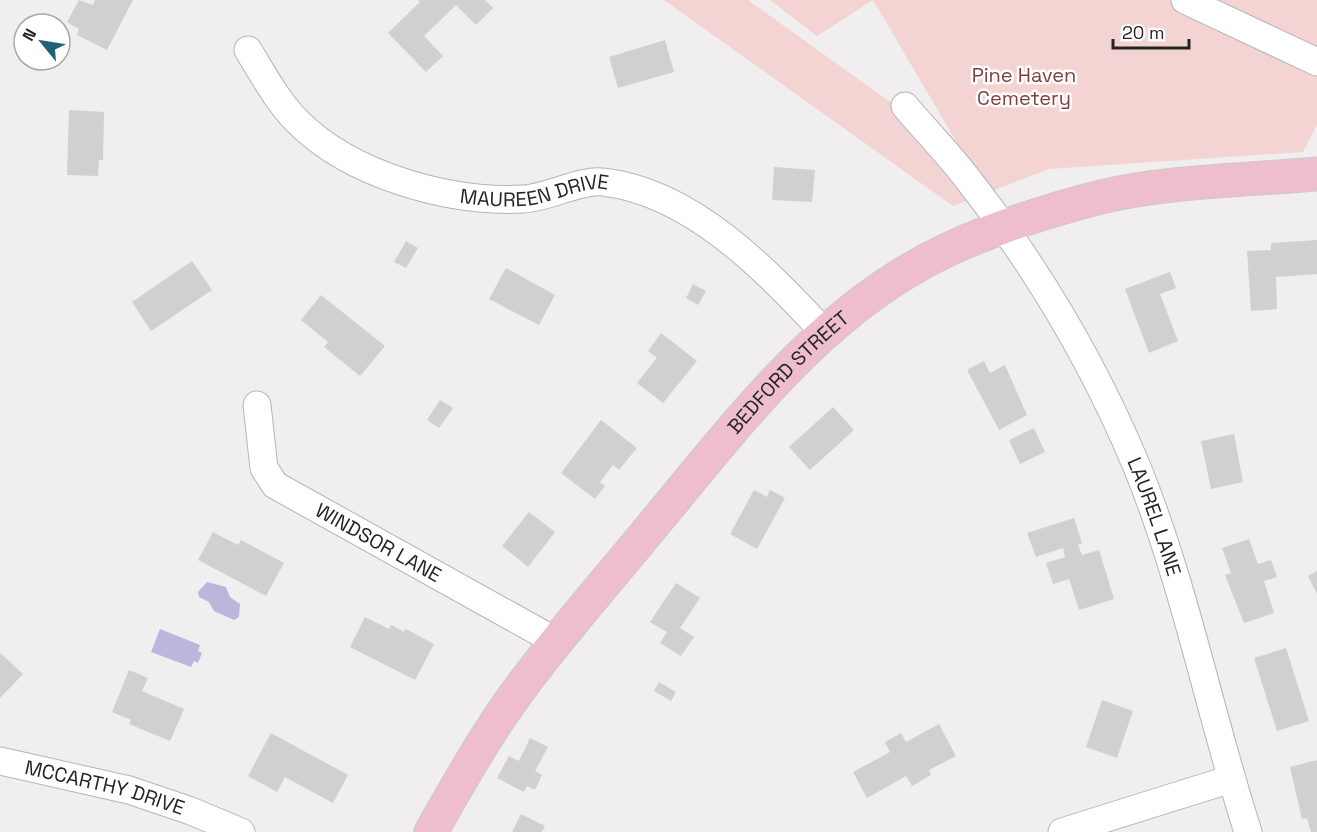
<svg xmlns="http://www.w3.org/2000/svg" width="1317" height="832" viewBox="0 0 1317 832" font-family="'Space Grotesk',sans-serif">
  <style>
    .green { fill: #f3d4d2 }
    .water { fill: #bcb6dd }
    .building { fill: #d1cfd2 }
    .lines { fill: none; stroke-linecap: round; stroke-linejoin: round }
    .minor-casing { stroke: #b7b3b6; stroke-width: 29 }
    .major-casing { stroke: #cbcacb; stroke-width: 35 }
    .minor { stroke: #fff; stroke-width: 27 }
    .major { stroke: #eebecd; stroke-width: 33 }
    .labels { text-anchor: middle; stroke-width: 5; stroke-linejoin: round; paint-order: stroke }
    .park-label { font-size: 20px; fill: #7e4140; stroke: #fff }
    .street-label { font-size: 20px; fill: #252425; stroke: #fff }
  </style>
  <rect width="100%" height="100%" fill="#f1eef0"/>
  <g class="green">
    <path d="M 664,0 L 748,0 L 964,155 L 873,0 L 1317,0 L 1317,125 L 1303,152 L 1049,169 L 953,206 Z"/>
    <path d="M 770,0 L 873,0 L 817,36 Z"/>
  </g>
  <g class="water">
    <path d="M 207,582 L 226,587 L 230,597 L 240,604 L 239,617 L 234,620 L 214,611 L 209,602 L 199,597 L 198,592 Z"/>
    <path d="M 160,629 L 200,645 L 198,651 L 202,653 L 198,663 L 194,661 L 191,667 L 151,652 Z"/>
  </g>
  <g class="building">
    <path d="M 79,0 L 93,5 L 95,0 L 133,0 L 107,50 L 77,35 L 79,29 L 67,22 Z"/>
    <path d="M 418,0 L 485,0 L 493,8 L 476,25 L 456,5 L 424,36 L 443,56 L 426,72 L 388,33 L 420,2 Z"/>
    <path d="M 665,40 L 674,72 L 618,88 L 609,57 Z"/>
    <path d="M 69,110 L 104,112 L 103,160 L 99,160 L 98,176 L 67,175 Z"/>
    <path d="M 774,167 L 815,170 L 812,202 L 772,200 Z"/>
    <path d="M 1317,240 L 1317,274 L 1276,277 L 1277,309 L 1251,311 L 1247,251 L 1271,250 L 1271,243 Z"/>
    <path d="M 406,241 L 418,248 L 406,268 L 394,262 Z"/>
    <path d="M 192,261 L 212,290 L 151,331 L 132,302 Z"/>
    <path d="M 506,268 L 555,295 L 539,325 L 489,299 Z"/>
    <path d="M 1170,272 L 1176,288 L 1160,294 L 1178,341 L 1149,353 L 1125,289 Z"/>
    <path d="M 693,284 L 706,291 L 698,305 L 686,298 Z"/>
    <path d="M 321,295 L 385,346 L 360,376 L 324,347 L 328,342 L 301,320 Z"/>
    <path d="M 661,333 L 697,361 L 663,403 L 637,383 L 657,358 L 648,351 Z"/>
    <path d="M 984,361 L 990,373 L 1005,365 L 1027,415 L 999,430 L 967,370 Z"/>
    <path d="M 440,400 L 453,408 L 439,428 L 427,420 Z"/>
    <path d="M 833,407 L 854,430 L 810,470 L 789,447 Z"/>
    <path d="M 601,420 L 637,448 L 619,470 L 613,465 L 600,482 L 605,486 L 595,499 L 561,473 Z"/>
    <path d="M 1034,428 L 1045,452 L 1020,464 L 1009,440 Z"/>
    <path d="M 1234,434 L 1243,482 L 1211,489 L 1201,441 Z"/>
    <path d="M 754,490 L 767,497 L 770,490 L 785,498 L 757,549 L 730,534 Z"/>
    <path d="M 529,512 L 555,532 L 528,567 L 502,546 Z"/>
    <path d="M 1074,518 L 1082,543 L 1078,545 L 1082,555 L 1099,550 L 1114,599 L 1079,610 L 1069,579 L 1053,584 L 1046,563 L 1065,557 L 1063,548 L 1036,557 L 1027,533 Z"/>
    <path d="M 213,532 L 238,545 L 241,540 L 284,563 L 266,596 L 198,560 Z"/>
    <path d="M 1249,539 L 1258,564 L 1271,560 L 1277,577 L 1264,581 L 1274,613 L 1244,623 L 1225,575 L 1231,573 L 1222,548 Z"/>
    <path d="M 1317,571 L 1317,594 L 1308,576 Z"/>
    <path d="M 676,583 L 700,598 L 680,628 L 694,637 L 681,656 L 660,643 L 667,632 L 650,622 Z"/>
    <path d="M 365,617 L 389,629 L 391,625 L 404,632 L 406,629 L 434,644 L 415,680 L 350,647 Z"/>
    <path d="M 1286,648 L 1309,721 L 1277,731 L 1254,658 Z"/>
    <path d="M 0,653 L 23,674 L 0,698 Z"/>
    <path d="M 129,670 L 148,678 L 142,691 L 184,709 L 170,741 L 129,724 L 131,720 L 112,712 Z"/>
    <path d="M 659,682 L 676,692 L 671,701 L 654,691 Z"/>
    <path d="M 1102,700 L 1133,711 L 1117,758 L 1086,747 Z"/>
    <path d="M 939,724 L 956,756 L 929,770 L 931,775 L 912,786 L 906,776 L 867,798 L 853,772 L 890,752 L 885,742 L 901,733 L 906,742 Z"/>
    <path d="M 271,733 L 348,775 L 333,803 L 285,777 L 277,792 L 248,776 Z"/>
    <path d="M 530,738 L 548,747 L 535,771 L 542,775 L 535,790 L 527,786 L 524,792 L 497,778 L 509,756 L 519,761 Z"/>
    <path d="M 1317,760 L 1317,832 L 1311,832 L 1307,818 L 1302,819 L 1290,767 Z"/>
    <path d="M 521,814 L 545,826 L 542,832 L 512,832 Z"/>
  </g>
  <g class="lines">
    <defs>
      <g id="minor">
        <path d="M 1185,0 L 1317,62"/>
        <path id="s1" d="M 248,50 C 263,74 277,101 297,121 C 350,175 449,203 523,199 C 547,198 582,179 603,182 C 692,192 766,270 824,332"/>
        <path id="s2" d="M 905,106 C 926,131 950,155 970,182 C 1037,268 1095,366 1137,467 C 1185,585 1209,711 1248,832"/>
        <path id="s3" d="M 257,405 L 264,468 L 275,485 L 557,642"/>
        <path id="s4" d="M 0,761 L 129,790 L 191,811 L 241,832"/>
        <path d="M 1062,832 L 1231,779"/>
      </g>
      <g id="major">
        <path id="s5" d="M 431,832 C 458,784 491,726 524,683 C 566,627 613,574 658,519 C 742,418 824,308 947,250 C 995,228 1049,210 1101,197 C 1168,181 1248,180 1317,174"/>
      </g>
    </defs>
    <use href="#minor" class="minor-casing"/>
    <use href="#major" class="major-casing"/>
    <use href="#minor" class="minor"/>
    <use href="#major" class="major"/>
  </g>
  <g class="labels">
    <g class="park-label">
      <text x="1024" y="82">Pine Haven<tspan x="1024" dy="23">Cemetery</tspan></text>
    </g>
    <g class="street-label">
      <text dy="7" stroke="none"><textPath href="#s1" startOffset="344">MAUREEN DRIVE</textPath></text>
      <text dy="7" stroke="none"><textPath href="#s5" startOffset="584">BEDFORD STREET</textPath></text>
      <text dy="7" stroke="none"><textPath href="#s2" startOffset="484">LAUREL LANE</textPath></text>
      <text dy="7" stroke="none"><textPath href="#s3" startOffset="202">WINDSOR LANE</textPath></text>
      <text dy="7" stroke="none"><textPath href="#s4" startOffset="108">MCCARTHY DRIVE</textPath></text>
    </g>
  </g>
  <g transform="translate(42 42) rotate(300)"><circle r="28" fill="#ffffff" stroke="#a8a7a8" stroke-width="1.5"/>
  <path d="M0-4.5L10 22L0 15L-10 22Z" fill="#216076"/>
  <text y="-9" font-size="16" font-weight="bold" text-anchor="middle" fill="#252425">N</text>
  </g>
  <path d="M1113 39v9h76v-9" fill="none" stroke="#252425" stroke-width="3"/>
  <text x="1122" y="39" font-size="18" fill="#252425" stroke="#ffffff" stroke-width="4.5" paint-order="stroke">20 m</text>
</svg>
